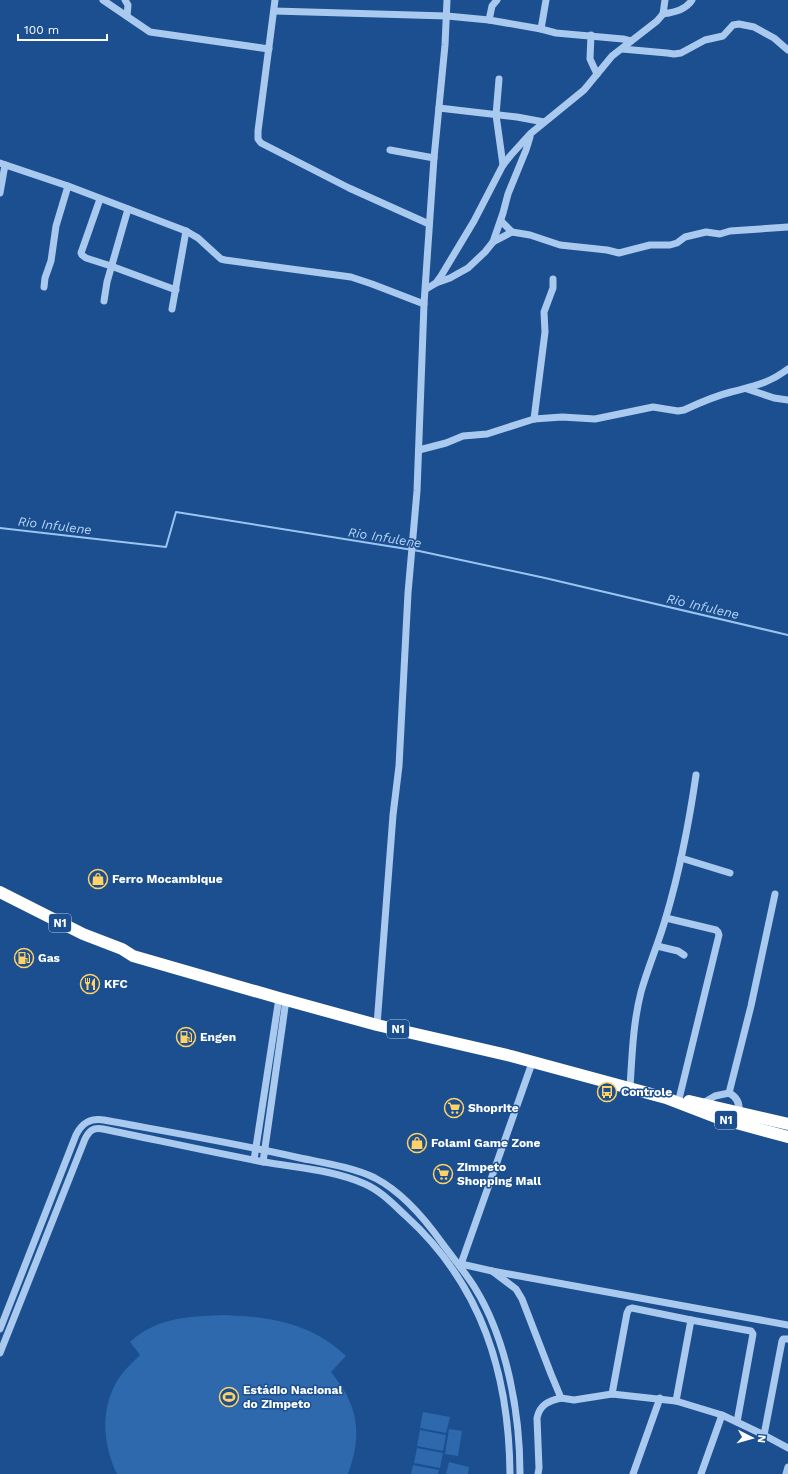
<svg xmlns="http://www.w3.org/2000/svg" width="788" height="1474" viewBox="0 0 788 1474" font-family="'Work Sans',sans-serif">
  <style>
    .green { fill: #2e69ad }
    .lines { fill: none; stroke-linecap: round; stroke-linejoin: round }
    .stream { stroke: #9cc4f0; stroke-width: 2 }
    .minor { stroke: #a9c9ee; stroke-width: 7 }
    .highway { stroke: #fff; stroke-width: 12 }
    .labels { text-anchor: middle; stroke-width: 3; stroke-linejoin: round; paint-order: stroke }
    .shield { fill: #1b4f8f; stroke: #bbcadd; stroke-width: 1 }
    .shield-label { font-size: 11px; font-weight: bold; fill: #fff }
    .poi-label { font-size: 12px; font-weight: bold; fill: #fff; stroke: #1b4f8f; text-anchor: start }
    .water-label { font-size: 13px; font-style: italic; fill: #b5d3f5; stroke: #1b4f8f }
  </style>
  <rect width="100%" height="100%" fill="#1b4f8f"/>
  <g class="green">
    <path d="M 225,1315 C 271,1317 311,1323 346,1356 L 331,1372 C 358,1405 363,1433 348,1474 L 117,1474 C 102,1443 100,1407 119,1378 C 125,1369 133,1362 140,1355 L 130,1342 C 157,1317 191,1316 225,1315 Z"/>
    <path d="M 423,1412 L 450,1417 L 446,1433 L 420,1428 Z"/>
    <path d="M 449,1429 L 462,1431 L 458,1456 L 445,1454 Z"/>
    <path d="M 420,1430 L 446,1435 L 443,1451 L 417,1446 Z"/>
    <path d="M 417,1448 L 443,1453 L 440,1468 L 414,1463 Z"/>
    <path d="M 449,1462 L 469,1467 L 468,1474 L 446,1474 Z"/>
    <path d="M 413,1465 L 439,1470 L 438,1474 L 411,1474 Z"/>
  </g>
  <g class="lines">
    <path class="stream" d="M 0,528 L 166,547 L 176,512 L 419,551 L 545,578 L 788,635"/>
    <g class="minor">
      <path d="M 103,0 L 150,32 L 269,49"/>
      <path d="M 125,0 L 128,5 L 127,16"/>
      <path d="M 275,0 L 258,131 L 258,139 L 261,143 L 349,188 L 429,224"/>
      <path d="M 546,0 L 541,29 L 556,33 L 623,39 L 631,41"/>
      <path d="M 274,11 L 447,16 L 489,20 L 541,29"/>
      <path d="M 663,14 C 674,12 686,10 692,0"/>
      <path d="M 489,20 L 492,6 L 497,0"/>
      <path d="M 591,35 L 590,59 L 597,74"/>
      <path d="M 622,49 L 667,53 L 674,54 L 681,53 L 705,40 L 723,36 L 733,25 L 739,24 L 754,27 L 774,38 L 788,50"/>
      <path d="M 499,79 L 496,115 L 503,165"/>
      <path d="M 439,108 L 517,117 L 544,122"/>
      <path d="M 390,150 L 434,158"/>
      <path d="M 0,163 L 68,186 L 186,231 L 198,238 L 221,259 L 225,260 L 351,277 L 372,284 L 424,304"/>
      <path d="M 0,193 L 5,165"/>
      <path d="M 100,199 L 81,253 L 82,255 L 86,258 L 111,266 L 176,290"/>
      <path d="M 501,221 L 512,232"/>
      <path d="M 493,242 L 503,213 L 508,194 L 526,150 L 530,137"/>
      <path d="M 436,283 L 450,278 L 468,268 L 485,252 L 493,242 L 512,232 L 530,235 L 560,245 L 607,250 L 619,253 L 650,245 L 670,245 L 677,243 L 685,237 L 706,232 L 720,234 L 730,231 L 788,227"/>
      <path d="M 44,287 L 45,278 L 51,261 L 56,226 L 68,186"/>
      <path d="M 426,289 L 436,283 L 441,276 L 474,221 L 503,165 L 511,155 L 530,134 L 584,90 L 612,56 L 657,21 L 663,14 L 665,0"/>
      <path d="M 104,301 L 107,282 L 128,209"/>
      <path d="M 172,309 L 186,231"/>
      <path d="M 747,389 L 774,398 L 788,400"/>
      <path d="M 534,419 L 545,332 L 544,312 L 553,288 L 553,279"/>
      <path d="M 419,450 L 446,443 L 463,436 L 487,434 L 534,419 L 562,417 L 595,419 L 653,407 L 678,411 L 684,410 C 699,403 715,396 731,392 C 754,386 768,384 788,369"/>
      <path d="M 681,858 L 730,873"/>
      <path d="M 666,918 L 716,930 L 718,932 L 719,935 L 679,1099"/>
      <path d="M 657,946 L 678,951 L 684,955"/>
      <path d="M 377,1025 L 393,815 L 399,766 L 408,593 L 417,491 L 424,304 L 434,158 L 445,45 L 447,0"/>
      <path d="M 630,1088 C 632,1056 633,1023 641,992 C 648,967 659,942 666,917 C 680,870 689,823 696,775"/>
      <path d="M 729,1093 L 751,1006 L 775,894"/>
      <path d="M 703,1103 L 715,1096 L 729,1093 C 737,1097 740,1103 739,1112"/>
      <path d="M 254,1160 L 279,998"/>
      <path d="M 263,1162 L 286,1000"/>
      <path d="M 461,1264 L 532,1063"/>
      <path d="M 460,1266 L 461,1264 L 492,1271 L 788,1325"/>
      <path d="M 492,1271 L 516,1289 L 522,1299 L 551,1374 L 561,1398 L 574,1400 L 612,1394 L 676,1401 L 722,1415 L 764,1435 L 788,1448"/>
      <path d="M 0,1329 L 76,1135 C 82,1123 90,1118 104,1120 C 169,1132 235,1143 300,1158 C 324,1163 352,1167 375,1178 C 402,1192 425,1219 442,1243 C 453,1258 465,1272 475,1288 C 507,1340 520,1413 520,1474"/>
      <path d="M 0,1353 L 85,1139 C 89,1131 93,1127 103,1129 C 157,1140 210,1152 264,1162 C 298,1168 334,1170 365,1184 C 381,1191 394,1205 406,1216 C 482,1285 509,1374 510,1474"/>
      <path d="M 612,1394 L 627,1313 L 629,1309 L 632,1308 L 691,1320 L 751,1331 L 753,1334 L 737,1422"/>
      <path d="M 676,1401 L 691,1320"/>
      <path d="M 764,1435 L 782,1341 L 783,1339 L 788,1339"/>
      <path d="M 538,1474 L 539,1468 L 537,1418 C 540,1404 549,1401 561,1398"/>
      <path d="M 633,1474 L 660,1398"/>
      <path d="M 701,1474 L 722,1415"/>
      <path d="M 786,1474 L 788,1467"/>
    </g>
    <g class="highway">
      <path d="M 0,892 L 83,934 L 122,949 L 133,956 L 279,998 L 377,1025 L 511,1056 L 666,1098 L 718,1118 L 788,1137"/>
      <path d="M 689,1101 L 788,1124"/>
    </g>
  </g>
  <defs>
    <symbol id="shop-ring" viewBox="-11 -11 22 22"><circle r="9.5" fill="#1b4f8f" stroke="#ffd166" stroke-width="1.5"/><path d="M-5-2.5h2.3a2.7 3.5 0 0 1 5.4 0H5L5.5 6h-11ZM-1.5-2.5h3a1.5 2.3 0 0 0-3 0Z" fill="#ffd166"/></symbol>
    <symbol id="fuel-ring" viewBox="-11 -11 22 22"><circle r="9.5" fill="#1b4f8f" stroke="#ffd166" stroke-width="1.5"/><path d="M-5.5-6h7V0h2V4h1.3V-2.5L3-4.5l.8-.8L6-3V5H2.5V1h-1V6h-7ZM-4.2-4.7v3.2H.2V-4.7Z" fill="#ffd166"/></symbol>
    <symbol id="restaurant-ring" viewBox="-11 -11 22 22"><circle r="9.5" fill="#1b4f8f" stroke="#ffd166" stroke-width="1.5"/><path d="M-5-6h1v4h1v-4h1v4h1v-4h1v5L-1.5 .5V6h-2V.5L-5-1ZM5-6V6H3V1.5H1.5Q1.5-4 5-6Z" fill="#ffd166"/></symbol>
    <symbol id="bus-ring" viewBox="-11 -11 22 22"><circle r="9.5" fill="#1b4f8f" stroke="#ffd166" stroke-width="1.5"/><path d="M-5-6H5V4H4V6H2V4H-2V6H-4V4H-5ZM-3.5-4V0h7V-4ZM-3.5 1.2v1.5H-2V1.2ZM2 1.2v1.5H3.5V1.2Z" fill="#ffd166"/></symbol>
    <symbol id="supermarket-ring" viewBox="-11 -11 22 22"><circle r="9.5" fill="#1b4f8f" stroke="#ffd166" stroke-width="1.5"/><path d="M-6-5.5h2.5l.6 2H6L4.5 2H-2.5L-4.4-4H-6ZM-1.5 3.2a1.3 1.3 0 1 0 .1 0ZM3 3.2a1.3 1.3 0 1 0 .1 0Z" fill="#ffd166"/></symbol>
    <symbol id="stadium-ring" viewBox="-11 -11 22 22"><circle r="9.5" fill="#1b4f8f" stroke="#ffd166" stroke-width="1.5"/><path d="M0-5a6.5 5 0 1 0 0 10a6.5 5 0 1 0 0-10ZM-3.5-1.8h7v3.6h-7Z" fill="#ffd166"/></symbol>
  </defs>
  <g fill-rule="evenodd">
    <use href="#shop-ring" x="87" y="868" width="22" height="22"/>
    <use href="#fuel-ring" x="13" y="947" width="22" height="22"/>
    <use href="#restaurant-ring" x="79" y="973" width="22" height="22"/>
    <use href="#fuel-ring" x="175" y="1026" width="22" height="22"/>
    <use href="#bus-ring" x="596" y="1081" width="22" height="22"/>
    <use href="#supermarket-ring" x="443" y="1097" width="22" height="22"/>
    <use href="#shop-ring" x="406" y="1132" width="22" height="22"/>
    <use href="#supermarket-ring" x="432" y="1163" width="22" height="22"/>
    <use href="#stadium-ring" x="218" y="1386" width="22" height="22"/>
  </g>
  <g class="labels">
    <g class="shield">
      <rect x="49" y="914" width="22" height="18" rx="3"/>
      <rect x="387" y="1020" width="22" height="18" rx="3"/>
      <rect x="715" y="1111" width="22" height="18" rx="3"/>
    </g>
    <g class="shield-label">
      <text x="60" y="927">N1</text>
      <text x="398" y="1033">N1</text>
      <text x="726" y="1124">N1</text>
    </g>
    <g class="poi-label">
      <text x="112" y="883">Ferro Mocambique</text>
      <text x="38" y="962">Gas</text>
      <text x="104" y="988">KFC</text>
      <text x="200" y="1041">Engen</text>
      <text x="621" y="1096">Controle</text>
      <text x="468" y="1112">Shoprite</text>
      <text x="431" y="1147">Folami Game Zone</text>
      <text x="457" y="1171">Zimpeto<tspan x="457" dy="14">Shopping Mall</tspan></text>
      <text x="243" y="1394">Estádio Nacional<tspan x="243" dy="14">do Zimpeto</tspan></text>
    </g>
    <g class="water-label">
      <text transform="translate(55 525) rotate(7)" y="5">Rio Infulene</text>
      <text transform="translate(385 537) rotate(9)" y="5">Rio Infulene</text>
      <text transform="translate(703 606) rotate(13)" y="5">Rio Infulene</text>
    </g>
  </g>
  <g transform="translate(752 1438) rotate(96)" stroke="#1b4f8f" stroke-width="3" paint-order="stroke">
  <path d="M0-3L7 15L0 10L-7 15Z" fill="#ffffff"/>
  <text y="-6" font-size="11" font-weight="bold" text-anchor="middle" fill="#ffffff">N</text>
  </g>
  <path d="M18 34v6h89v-6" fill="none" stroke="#ffffff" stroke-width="2"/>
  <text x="24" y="34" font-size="12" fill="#ffffff" stroke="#1b4f8f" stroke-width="3" paint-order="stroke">100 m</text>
</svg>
